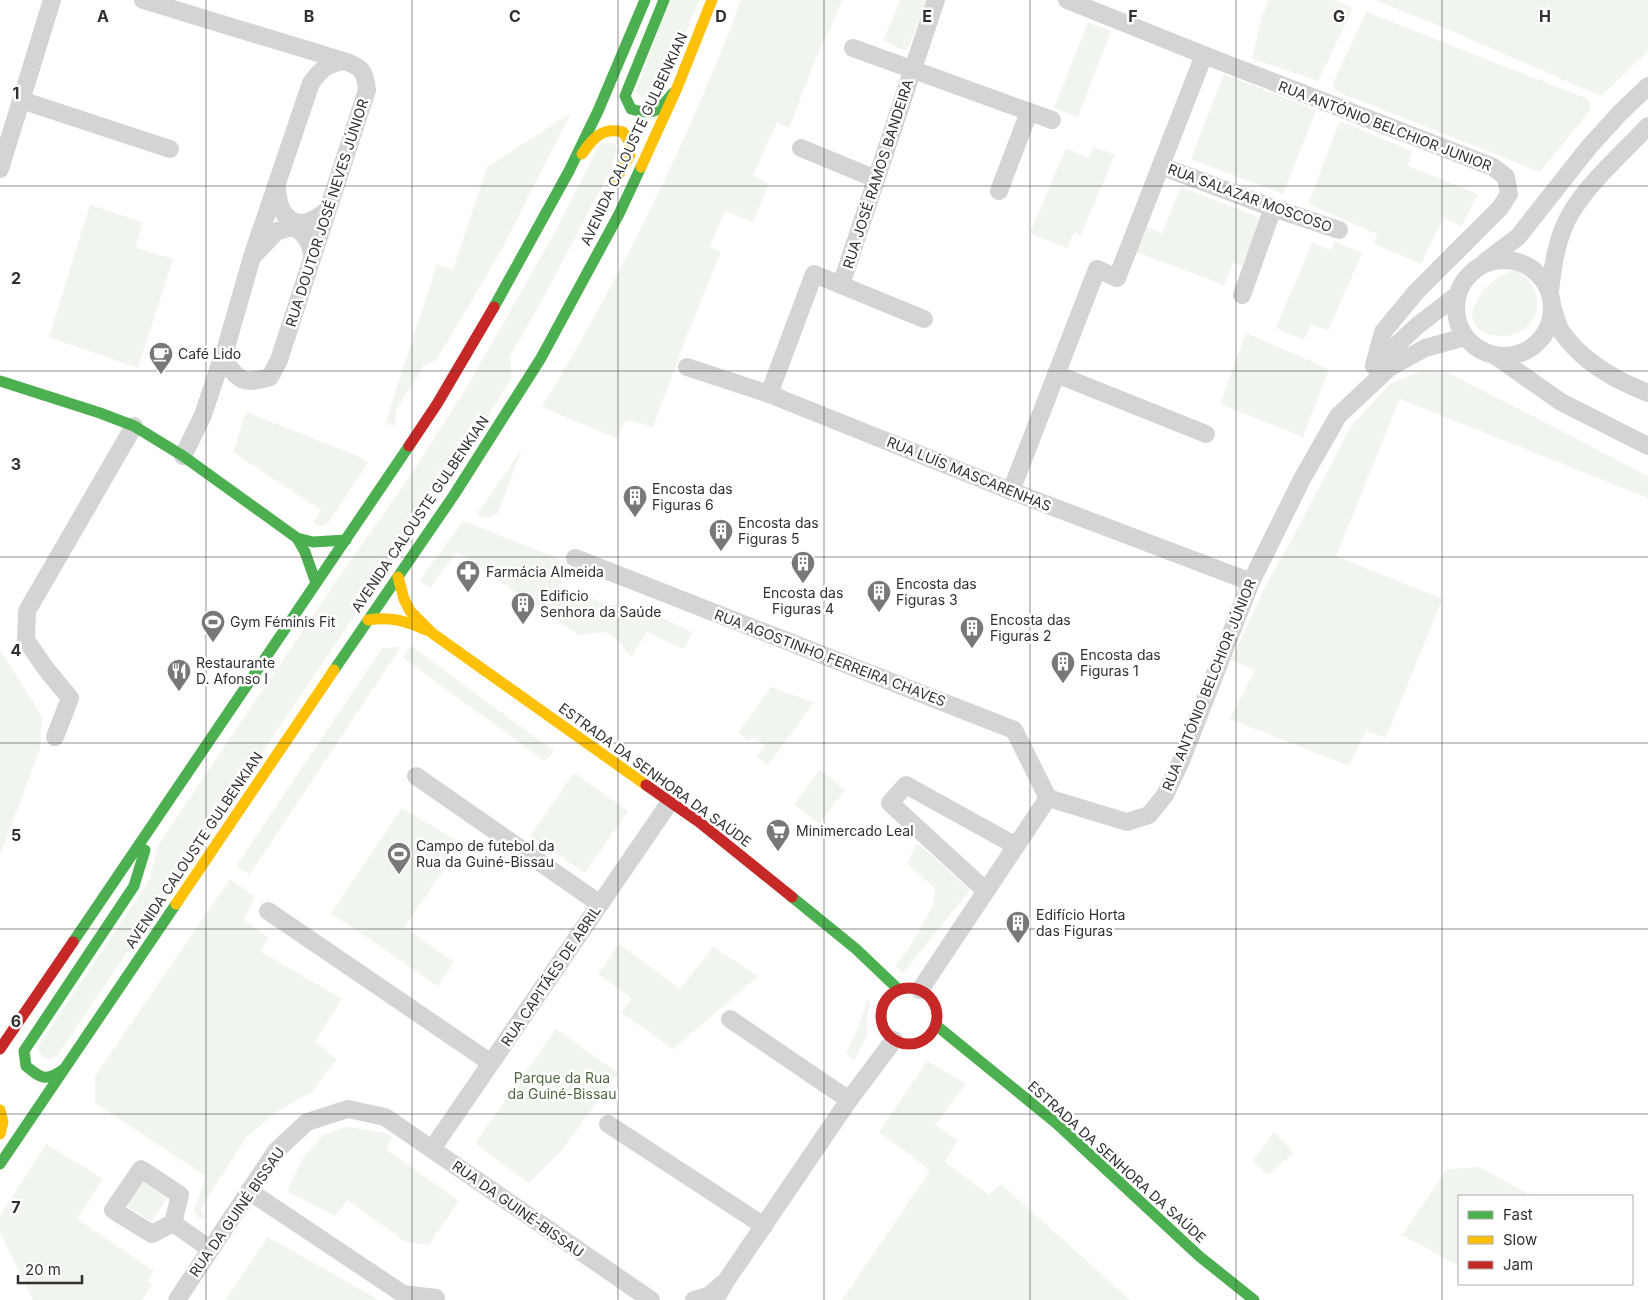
<svg xmlns="http://www.w3.org/2000/svg" width="1648" height="1300" viewBox="0 0 1648 1300" font-family="Inter,sans-serif">
  <style>
    .green { fill: #f0f5ed }
    .lines { fill: none; stroke-linecap: round; stroke-linejoin: round }
    .street { stroke: #d4d4d4; stroke-width: 18 }
    .fast { stroke: #4caf50; stroke-width: 11 }
    .slow { stroke: #ffc107; stroke-width: 11 }
    .jam { stroke: #c62828; stroke-width: 11 }
    .grid { fill: none; stroke: #303030; stroke-width: 1; stroke-opacity: 0.55 }
    .labels { text-anchor: middle; stroke-width: 5; stroke-linejoin: round; paint-order: stroke }
    .street-label { font-size: 14px; fill: #303030; stroke: #fff }
    .poi-label { font-size: 14px; fill: #303030; stroke: #fff; text-anchor: start }
    .park-label { font-size: 14px; fill: #4e693f; stroke: #fff }
    .grid-label { font-size: 16px; text-anchor: middle; font-weight: bold; fill: #303030; stroke: #fff; stroke-width: 5; stroke-linejoin: round; paint-order: stroke }
  </style>
  <rect width="100%" height="100%" fill="#fff"/>
  <g class="green">
    <path d="M 669,0 L 699,0 L 662,89 L 653,98 L 643,98 L 636,92 Z"/>
    <path d="M 741,0 L 842,0 L 829,32 L 822,43 L 789,128 L 777,122 L 753,176 L 769,183 L 753,222 L 725,211 L 710,247 L 721,252 L 687,336 L 653,427 L 629,420 L 624,423 L 616,438 L 542,407 C 620,278 688,142 741,0 Z"/>
    <path d="M 900,0 L 927,0 L 907,51 L 883,41 Z"/>
    <path d="M 1268,0 L 1334,0 L 1353,8 L 1318,81 L 1252,59 L 1262,16 Z"/>
    <path d="M 1376,0 L 1648,0 L 1648,51 L 1601,96 L 1449,30 Z"/>
    <path d="M 1366,12 L 1588,99 L 1591,109 L 1540,172 L 1336,91 L 1333,83 Z"/>
    <path d="M 1088,22 L 1111,31 L 1078,117 L 1054,108 Z"/>
    <path d="M 1224,74 L 1316,110 L 1283,194 L 1191,159 Z"/>
    <path d="M 571,113 L 501,251 L 437,359 L 424,366 L 396,410 L 395,425 L 385,424 L 437,264 L 453,270 L 487,167 Z"/>
    <path d="M 1340,121 L 1412,151 L 1408,166 L 1478,194 L 1462,226 L 1443,218 L 1421,264 L 1374,244 L 1377,234 L 1308,204 Z"/>
    <path d="M 600,143 L 614,143 L 617,150 L 612,168 L 539,306 L 510,356 L 512,378 L 475,437 L 364,602 L 58,1055 L 48,1060 L 41,1055 L 37,1048 L 150,879 L 158,845 L 345,568 L 410,476 L 468,385 L 557,228 Z"/>
    <path d="M 1094,147 L 1115,154 L 1081,235 L 1074,232 L 1067,248 L 1030,233 L 1066,148 L 1088,158 Z"/>
    <path d="M 1181,187 L 1261,218 L 1242,266 L 1233,263 L 1224,285 L 1136,252 L 1147,227 L 1162,233 Z"/>
    <path d="M 90,205 L 142,222 L 136,248 L 173,259 L 138,368 L 49,337 Z"/>
    <path d="M 1335,241 L 1362,253 L 1328,331 L 1311,324 L 1304,340 L 1276,328 L 1312,243 L 1331,250 Z"/>
    <path d="M 1515,270 C 1527,277 1535,285 1537,299 C 1541,346 1471,345 1472,314 C 1472,309 1477,302 1479,297 C 1486,284 1501,274 1515,270 Z"/>
    <path d="M 1246,333 L 1329,369 L 1303,437 L 1220,404 Z"/>
    <path d="M 1421,371 L 1449,373 L 1648,476 L 1648,498 L 1400,399 L 1336,556 L 1442,599 L 1386,738 L 1366,731 L 1349,766 L 1230,719 L 1255,670 L 1231,660 L 1265,587 L 1298,528 L 1351,426 L 1390,384 Z"/>
    <path d="M 246,412 L 360,457 L 368,463 L 329,522 L 324,526 L 318,526 L 313,522 L 321,510 L 233,452 Z"/>
    <path d="M 522,449 L 498,513 L 485,518 L 477,514 Z"/>
    <path d="M 463,521 L 569,563 L 559,587 L 608,604 L 650,612 L 693,633 L 683,649 L 647,632 L 631,657 C 612,632 611,628 580,636 L 457,552 L 430,588 L 419,581 Z"/>
    <path d="M 411,646 L 554,751 L 545,761 L 402,657 Z"/>
    <path d="M 401,647 L 250,874 L 236,866 L 382,648 Z"/>
    <path d="M 0,650 L 42,716 L 40,749 L 0,856 Z"/>
    <path d="M 771,687 L 814,703 L 768,765 L 757,756 L 765,745 L 753,737 L 749,741 L 738,733 Z"/>
    <path d="M 820,770 L 845,790 L 819,824 L 794,804 Z"/>
    <path d="M 574,773 L 628,811 L 585,873 L 530,836 Z"/>
    <path d="M 402,808 L 462,844 L 404,927 L 454,962 L 438,986 L 331,913 Z"/>
    <path d="M 917,843 L 970,890 L 903,973 L 895,966 L 909,948 L 933,906 L 935,888 L 907,864 Z"/>
    <path d="M 230,879 L 255,897 L 244,920 L 269,938 L 260,951 L 342,999 L 315,1042 L 337,1059 L 312,1092 L 274,1113 L 246,1138 L 206,1200 L 201,1209 L 206,1219 L 199,1219 L 194,1211 L 206,1176 L 95,1103 L 95,1076 Z"/>
    <path d="M 619,944 L 680,989 L 713,947 L 758,976 L 673,1049 L 621,1012 L 632,998 L 598,974 Z"/>
    <path d="M 868,999 L 870,1004 L 867,1015 L 867,1036 L 854,1060 L 846,1053 L 858,1028 Z"/>
    <path d="M 556,1029 L 618,1073 L 562,1150 L 529,1183 L 475,1143 Z"/>
    <path d="M 927,1061 L 966,1084 L 935,1125 L 958,1140 L 945,1162 L 989,1195 L 1001,1184 L 1130,1300 L 842,1300 L 930,1171 L 912,1156 L 879,1132 Z"/>
    <path d="M 346,1127 L 380,1132 L 392,1136 L 387,1150 L 459,1201 L 429,1244 L 407,1243 L 348,1200 L 335,1216 L 287,1191 L 303,1158 L 323,1135 Z"/>
    <path d="M 1274,1132 L 1294,1153 L 1267,1175 L 1253,1160 Z"/>
    <path d="M 46,1144 L 103,1179 L 77,1219 L 154,1271 L 147,1281 L 152,1285 L 142,1300 L 33,1300 L 0,1232 L 0,1216 Z"/>
    <path d="M 1479,1167 L 1533,1196 L 1459,1196 L 1459,1266 L 1402,1235 L 1447,1169 Z"/>
    <path d="M 143,1181 L 168,1197 L 151,1222 L 127,1206 Z"/>
    <path d="M 268,1237 L 379,1300 L 225,1300 Z"/>
  </g>
  <g class="lines">
    <g class="street">
      <path d="M 143,0 L 344,61 C 362,67 365,71 367,90 L 279,360 L 270,377 C 245,384 241,383 225,362 L 227,344 L 252,257 L 311,83 C 321,69 327,64 344,61"/>
      <path d="M 1067,0 L 1204,55 L 1493,167 L 1506,177 L 1509,194 L 1500,208 L 1416,292 L 1383,332 L 1374,365"/>
      <path d="M 853,48 L 1052,120"/>
      <path d="M 21,100 L 170,149"/>
      <path d="M 801,148 L 876,179"/>
      <path d="M 1161,166 L 1273,208 L 1339,230"/>
      <path d="M 0,169 L 52,0"/>
      <path d="M 276,186 C 278,193 278,203 282,210 C 294,232 314,222 328,209"/>
      <path d="M 999,191 L 1029,112"/>
      <path d="M 256,253 L 277,231 L 293,227 C 307,235 309,241 313,256"/>
      <circle cx="1504" cy="308" r="48"/>
      <path d="M 1486,261 L 1518,237 L 1589,147 L 1620,113 L 1648,86"/>
      <path d="M 841,285 L 924,319"/>
      <path d="M 1550,291 C 1553,264 1557,236 1571,213 C 1588,183 1624,152 1648,126"/>
      <path d="M 1242,295 L 1273,208"/>
      <path d="M 1553,309 C 1556,316 1557,325 1561,331 C 1582,362 1615,380 1648,393"/>
      <path d="M 1494,355 L 1561,402 L 1648,446"/>
      <path d="M 1374,366 L 1417,326 L 1457,295"/>
      <path d="M 687,367 L 769,394 L 1011,491 L 1251,582"/>
      <path d="M 1056,374 L 1206,434"/>
      <path d="M 769,394 L 814,274 L 841,285 L 936,0"/>
      <path d="M 183,456 L 203,415 L 225,349"/>
      <path d="M 1011,491 L 1097,269 L 1117,278 L 1204,55"/>
      <path d="M 575,558 L 1014,730 L 1048,798"/>
      <path d="M 55,737 L 70,698 L 46,669 L 26,640 L 27,611 L 134,426"/>
      <path d="M 416,776 L 600,904"/>
      <path d="M 986,891 L 890,803 L 906,785 L 1016,846"/>
      <path d="M 268,911 L 491,1063"/>
      <path d="M 920,990 L 1048,798 L 1127,822 L 1149,815 L 1165,795 L 1181,761 L 1251,582 L 1302,479 L 1338,416 L 1389,368 L 1425,348 L 1465,337"/>
      <path d="M 730,1019 L 849,1100"/>
      <path d="M 608,1124 L 764,1226"/>
      <path d="M 432,1149 L 670,802"/>
      <path d="M 249,1191 L 403,1294 L 436,1298"/>
      <path d="M 173,1223 L 152,1234 L 113,1210 L 141,1169 L 180,1195 L 173,1223 L 210,1249"/>
      <path d="M 177,1300 L 276,1151 L 307,1122 L 348,1109 L 385,1117 L 651,1300"/>
      <path d="M 694,1300 L 710,1295 L 721,1285"/>
      <path d="M 715,1300 L 726,1281 L 849,1100 L 894,1040"/>
    </g>
    <g class="fast">
      <path d="M 664,0 L 625,96 L 631,109 C 654,116 659,111 673,93"/>
      <path d="M 494,307 L 569,171 L 598,111 L 645,0"/>
      <path d="M 0,381 L 100,413 L 134,426 L 183,456 L 297,538 L 313,542 L 346,540"/>
      <path d="M 297,538 L 305,552 L 316,583"/>
      <path d="M 334,670 L 454,495 L 541,358 L 619,214 L 641,167"/>
      <path d="M 792,897 L 856,949 L 898,989"/>
      <path d="M 73,942 L 409,446"/>
      <path d="M 937,1026 L 1056,1123 L 1199,1256 L 1254,1300"/>
      <path d="M 64,1069 C 46,1082 42,1079 26,1066 L 24,1051 L 134,886 L 145,850"/>
      <path d="M 0,1164 L 176,904"/>
    </g>
    <g class="slow">
      <path d="M 582,154 C 593,138 602,127 623,132 L 630,143 L 630,155 L 617,178"/>
      <path d="M 641,167 L 677,88 L 712,0"/>
      <path d="M 398,577 L 404,599 L 410,611 L 432,633 L 646,785"/>
      <path d="M 368,620 C 390,616 406,621 426,630"/>
      <path d="M 176,904 L 334,670"/>
      <path d="M 0,1110 L 3,1122 L 0,1134"/>
    </g>
    <g class="jam">
      <path d="M 409,446 L 437,404 L 494,307"/>
      <path d="M 646,785 L 699,822 L 792,897"/>
      <circle cx="909" cy="1016" r="28"/>
      <path d="M 0,1049 L 73,942"/>
    </g>
  </g>
  <path class="grid" d="M 206,0 L 206,1300M 412,0 L 412,1300M 618,0 L 618,1300M 824,0 L 824,1300M 1030,0 L 1030,1300M 1236,0 L 1236,1300M 1442,0 L 1442,1300M 0,186 L 1648,186M 0,371 L 1648,371M 0,557 L 1648,557M 0,743 L 1648,743M 0,929 L 1648,929M 0,1114 L 1648,1114"/>
  <defs>
    <symbol id="cafe-pin" viewBox="-11 -11 22 30"><path d="M0 17L-7.5 6A9.5 9.5 0 1 1 7.5 6Z" fill="#787878" stroke="#fff"/><path d="M-5.5-4.5H6V0H3Q3 3.5 0 3.5H-2.5Q-5.5 3.5-5.5 0ZM3-3.2v2h1.7v-2ZM-6 4.5H4V6H-6Z" fill="#fff"/></symbol>
    <symbol id="building-pin" viewBox="-11 -11 22 30"><path d="M0 17L-7.5 6A9.5 9.5 0 1 1 7.5 6Z" fill="#787878" stroke="#fff"/><path d="M-4-6H4V6H1V3H-1V6H-4ZM-2.5-4.3h1.7v1.8h-1.7ZM.8-4.3h1.7v1.8H.8ZM-2.5-1h1.7V.8h-1.7ZM.8-1h1.7V.8H.8Z" fill="#fff"/></symbol>
    <symbol id="pharmacy-pin" viewBox="-11 -11 22 30"><path d="M0 17L-7.5 6A9.5 9.5 0 1 1 7.5 6Z" fill="#787878" stroke="#fff"/><path d="M-2-6h4v4h4v4h-4v4h-4v-4h-4v-4h4Z" fill="#fff"/></symbol>
    <symbol id="stadium-pin" viewBox="-11 -11 22 30"><path d="M0 17L-7.5 6A9.5 9.5 0 1 1 7.5 6Z" fill="#787878" stroke="#fff"/><path d="M0-5a6.5 5 0 1 0 0 10a6.5 5 0 1 0 0-10ZM-3.5-1.8h7v3.6h-7Z" fill="#fff"/></symbol>
    <symbol id="restaurant-pin" viewBox="-11 -11 22 30"><path d="M0 17L-7.5 6A9.5 9.5 0 1 1 7.5 6Z" fill="#787878" stroke="#fff"/><path d="M-5-6h1v4h1v-4h1v4h1v-4h1v5L-1.5 .5V6h-2V.5L-5-1ZM5-6V6H3V1.5H1.5Q1.5-4 5-6Z" fill="#fff"/></symbol>
    <symbol id="supermarket-pin" viewBox="-11 -11 22 30"><path d="M0 17L-7.5 6A9.5 9.5 0 1 1 7.5 6Z" fill="#787878" stroke="#fff"/><path d="M-6-5.5h2.5l.6 2H6L4.5 2H-2.5L-4.4-4H-6ZM-1.5 3.2a1.3 1.3 0 1 0 .1 0ZM3 3.2a1.3 1.3 0 1 0 .1 0Z" fill="#fff"/></symbol>
  </defs>
  <g fill-rule="evenodd">
    <use href="#cafe-pin" x="147" y="340" width="28" height="38"/>
    <use href="#building-pin" x="621" y="483" width="28" height="38"/>
    <use href="#building-pin" x="707" y="517" width="28" height="38"/>
    <use href="#building-pin" x="789" y="549" width="28" height="38"/>
    <use href="#pharmacy-pin" x="454" y="558" width="28" height="38"/>
    <use href="#building-pin" x="865" y="578" width="28" height="38"/>
    <use href="#building-pin" x="509" y="590" width="28" height="38"/>
    <use href="#stadium-pin" x="199" y="608" width="28" height="38"/>
    <use href="#building-pin" x="958" y="614" width="28" height="38"/>
    <use href="#building-pin" x="1049" y="649" width="28" height="38"/>
    <use href="#restaurant-pin" x="165" y="657" width="28" height="38"/>
    <use href="#supermarket-pin" x="764" y="817" width="28" height="38"/>
    <use href="#stadium-pin" x="385" y="840" width="28" height="38"/>
    <use href="#building-pin" x="1004" y="909" width="28" height="38"/>
  </g>
  <g class="labels">
    <g class="street-label">
      <text transform="translate(1385 126) rotate(21)" y="5">RUA ANTÓNIO BELCHIOR JUNIOR</text>
      <text transform="translate(634 139) rotate(-65)" y="5">AVENIDA CALOUSTE GULBENKIAN</text>
      <text transform="translate(878 174) rotate(-72)" y="5">RUA JOSÉ RAMOS BANDEIRA</text>
      <text transform="translate(1250 198) rotate(20)" y="5">RUA SALAZAR MOSCOSO</text>
      <text transform="translate(327 213) rotate(-72)" y="5">RUA DOUTOR JOSÉ NEVES JÚNIOR</text>
      <text transform="translate(969 474) rotate(22)" y="5">RUA LUÍS MASCARENHAS</text>
      <text transform="translate(420 514) rotate(-56)" y="5">AVENIDA CALOUSTE GULBENKIAN</text>
      <text transform="translate(830 658) rotate(21)" y="5">RUA AGOSTINHO FERREIRA CHAVES</text>
      <text transform="translate(1209 685) rotate(-68)" y="5">RUA ANTÓNIO BELCHIOR JÚNIOR</text>
      <text transform="translate(655 775) rotate(36)" y="5">ESTRADA DA SENHORA DA SAÚDE</text>
      <text transform="translate(194 850) rotate(-56)" y="5">AVENIDA CALOUSTE GULBENKIAN</text>
      <text transform="translate(551 976) rotate(-56)" y="5">RUA CAPITÃES DE ABRIL</text>
      <text transform="translate(1117 1162) rotate(42)" y="5">ESTRADA DA SENHORA DA SAÚDE</text>
      <text transform="translate(518 1209) rotate(35)" y="5">RUA DA GUINÉ-BISSAU</text>
      <text transform="translate(237 1212) rotate(-55)" y="5">RUA DA GUINÉ BISSAU</text>
    </g>
    <g class="poi-label">
      <text x="178" y="359">Café Lido</text>
      <text x="652" y="494">Encosta das<tspan x="652" dy="16">Figuras 6</tspan></text>
      <text x="738" y="528">Encosta das<tspan x="738" dy="16">Figuras 5</tspan></text>
      <text x="486" y="577">Farmácia Almeida</text>
      <text x="896" y="589">Encosta das<tspan x="896" dy="16">Figuras 3</tspan></text>
      <text x="803" y="598" text-anchor="middle">Encosta das<tspan x="803" dy="16">Figuras 4</tspan></text>
      <text x="540" y="601">Edificio<tspan x="540" dy="16">Senhora da Saúde</tspan></text>
      <text x="990" y="625">Encosta das<tspan x="990" dy="16">Figuras 2</tspan></text>
      <text x="230" y="627">Gym Féminis Fit</text>
      <text x="1080" y="660">Encosta das<tspan x="1080" dy="16">Figuras 1</tspan></text>
      <text x="196" y="668">Restaurante<tspan x="196" dy="16">D. Afonso I</tspan></text>
      <text x="796" y="836">Minimercado Leal</text>
      <text x="416" y="851">Campo de futebol da<tspan x="416" dy="16">Rua da Guiné-Bissau</tspan></text>
      <text x="1036" y="920">Edifício Horta<tspan x="1036" dy="16">das Figuras</tspan></text>
    </g>
    <g class="park-label">
      <text x="562" y="1083">Parque da Rua<tspan x="562" dy="16">da Guiné-Bissau</tspan></text>
    </g>
  </g>
  <g class="grid-label">
    <text x="103" y="22">A</text>
    <text x="309" y="22">B</text>
    <text x="515" y="22">C</text>
    <text x="721" y="22">D</text>
    <text x="927" y="22">E</text>
    <text x="1133" y="22">F</text>
    <text x="1339" y="22">G</text>
    <text x="1545" y="22">H</text>
    <text x="16" y="99">1</text>
    <text x="16" y="284">2</text>
    <text x="16" y="470">3</text>
    <text x="16" y="656">4</text>
    <text x="16" y="841">5</text>
    <text x="16" y="1027">6</text>
    <text x="16" y="1213">7</text>
  </g>
  <rect x="1458" y="1195" width="175" height="90" fill="#ffffff" stroke="#acacac"/>
  <rect x="1468" y="1211" width="25" height="8" fill="#4caf50" stroke="#acacac"/>
  <text x="1503" y="1220" font-size="15" fill="#303030">Fast</text>
  <rect x="1468" y="1236" width="25" height="8" fill="#ffc107" stroke="#acacac"/>
  <text x="1503" y="1245" font-size="15" fill="#303030">Slow</text>
  <rect x="1468" y="1261" width="25" height="8" fill="#c62828" stroke="#acacac"/>
  <text x="1503" y="1270" font-size="15" fill="#303030">Jam</text>
  <path d="M18 1275v8h64v-8" fill="none" stroke="#303030" stroke-width="2.5"/>
  <text x="25" y="1275" font-size="15" fill="#303030" stroke="#ffffff" stroke-width="4" paint-order="stroke">20 m</text>
</svg>
